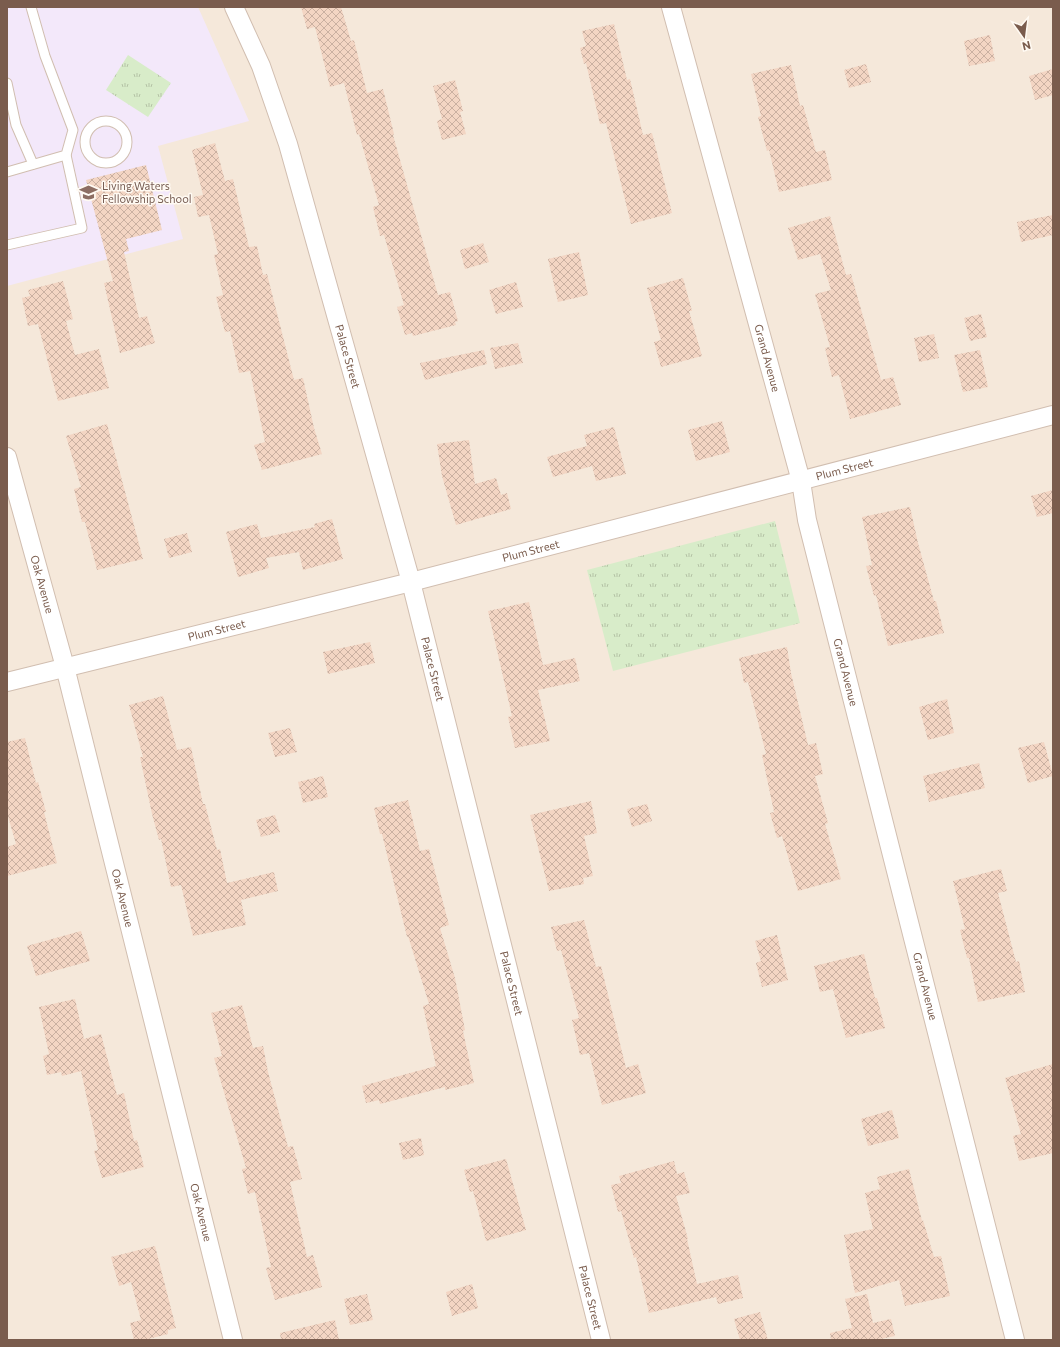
<svg xmlns="http://www.w3.org/2000/svg" width="1060" height="1347" viewBox="0 0 1060 1347" font-family="Commissioner,sans-serif">
  <style>
    .residential { fill: #f5e8da }
    .education { fill: #f3e8fa }
    .park { fill: url(#park-tufts) }
    .building { fill: url(#building-cross-hatch) }
    .lines { fill: none; stroke-linecap: round; stroke-linejoin: round }
    .lane-casing { stroke: #d1beb0; stroke-width: 11 }
    .street-casing { stroke: #d1beb0; stroke-width: 20 }
    .lane { stroke: #fff; stroke-width: 9 }
    .street { stroke: #fff; stroke-width: 18 }
    .labels { text-anchor: middle; stroke-width: 3; stroke-linejoin: round; paint-order: stroke }
    .education-label { font-size: 11px; fill: #785e54; stroke: #fffaf3; text-anchor: start }
    .street-label { font-size: 11px; fill: #7a5c4d; stroke: #fffaf3 }
  </style>
  <defs>
    <pattern id="park-tufts" width="24" height="20" patternUnits="userSpaceOnUse"><rect width="24" height="20" fill="#d8ecc9"/><path d="M3 7l-1-3M5 7V3M7 7l1-3M15 17l-1-3M17 17v-4M19 17l1-3" fill="none" stroke="#b4c2a5"/></pattern>
    <pattern id="building-cross-hatch" width="8" height="8" patternUnits="userSpaceOnUse"><rect width="8" height="8" fill="#f3d5c3"/><path d="M0 0l8 8M0 8l8-8" fill="none" stroke="#cab0a1"/></pattern>
  </defs>
  <rect width="100%" height="100%" fill="#fdf6ec"/>
  <rect class="residential" x="7" y="7" width="1046" height="1333"/>
  <path class="education" d="M 7,7 L 198,7 L 249,121 L 158,146 L 183,239 L 7,286 Z"/>
  <g class="park">
    <path d="M 128,55 L 171,83 L 148,117 L 106,90 Z"/>
    <path d="M 775,521 L 800,623 L 613,671 L 587,570 Z"/>
  </g>
  <g class="building">
    <path d="M 301,7 L 341,7 L 351,41 L 354,40 L 367,93 L 383,89 L 394,134 L 393,135 L 438,295 L 450,292 L 458,321 L 455,322 L 456,325 L 413,336 L 412,333 L 405,335 L 397,307 L 404,305 L 384,235 L 380,236 L 373,207 L 379,205 L 359,134 L 357,135 L 344,83 L 330,87 L 315,27 L 307,29 Z"/>
    <path d="M 614,24 L 627,80 L 630,79 L 643,135 L 652,133 L 672,213 L 631,224 L 606,123 L 600,124 L 586,63 L 584,64 L 580,48 L 586,46 L 582,31 Z"/>
    <path d="M 990,35 L 995,61 L 969,66 L 964,41 Z"/>
    <path d="M 866,64 L 871,82 L 849,88 L 844,70 Z"/>
    <path d="M 791,65 L 800,106 L 803,105 L 816,152 L 825,150 L 832,180 L 779,192 L 769,150 L 767,151 L 758,117 L 761,116 L 751,74 Z"/>
    <path d="M 1053,69 L 1053,95 L 1035,100 L 1029,76 Z"/>
    <path d="M 455,80 L 463,111 L 460,112 L 466,134 L 442,140 L 437,121 L 442,119 L 433,86 Z"/>
    <path d="M 215,143 L 225,181 L 233,179 L 249,247 L 257,246 L 263,275 L 267,274 L 294,380 L 303,378 L 314,428 L 322,454 L 262,470 L 254,445 L 265,442 L 250,371 L 239,373 L 230,331 L 225,332 L 216,297 L 223,295 L 214,255 L 218,254 L 209,215 L 198,217 L 194,197 L 203,195 L 192,150 Z"/>
    <path d="M 146,165 L 162,230 L 126,239 L 129,251 L 124,252 L 139,318 L 147,316 L 155,343 L 120,353 L 104,283 L 113,281 L 86,180 Z"/>
    <path d="M 1053,215 L 1053,235 L 1021,242 L 1017,222 Z"/>
    <path d="M 830,216 L 846,275 L 851,274 L 881,380 L 893,377 L 901,405 L 850,419 L 839,375 L 832,377 L 825,348 L 830,347 L 815,294 L 831,290 L 820,254 L 798,260 L 788,228 Z"/>
    <path d="M 483,243 L 489,262 L 465,269 L 460,250 Z"/>
    <path d="M 579,252 L 588,295 L 558,302 L 548,259 Z"/>
    <path d="M 683,278 L 692,311 L 689,311 L 702,356 L 661,367 L 654,342 L 661,340 L 647,288 Z"/>
    <path d="M 63,281 L 73,319 L 66,321 L 75,355 L 99,349 L 109,388 L 58,401 L 39,328 L 38,324 L 28,326 L 22,298 L 30,296 L 28,290 Z"/>
    <path d="M 516,282 L 523,307 L 496,314 L 489,290 Z"/>
    <path d="M 981,314 L 987,337 L 970,341 L 964,318 Z"/>
    <path d="M 934,334 L 939,358 L 919,362 L 914,338 Z"/>
    <path d="M 518,343 L 523,363 L 495,369 L 490,348 Z"/>
    <path d="M 484,350 L 487,364 L 425,380 L 420,363 Z"/>
    <path d="M 980,350 L 988,387 L 963,392 L 954,355 Z"/>
    <path d="M 722,421 L 730,452 L 696,461 L 688,430 Z"/>
    <path d="M 107,424 L 143,559 L 97,570 L 85,522 L 82,522 L 74,489 L 81,487 L 66,436 Z"/>
    <path d="M 614,427 L 626,474 L 596,481 L 592,466 L 553,477 L 547,457 L 587,446 L 584,435 Z"/>
    <path d="M 469,440 L 475,484 L 496,478 L 501,495 L 507,493 L 511,509 L 456,525 L 442,476 L 437,444 Z"/>
    <path d="M 1053,490 L 1053,513 L 1037,517 L 1031,496 Z"/>
    <path d="M 910,507 L 918,543 L 934,601 L 936,601 L 944,633 L 888,646 L 876,595 L 874,596 L 866,566 L 872,565 L 862,517 Z"/>
    <path d="M 332,519 L 343,559 L 303,570 L 299,552 L 266,558 L 269,568 L 238,577 L 226,532 L 257,524 L 261,538 L 315,527 L 314,524 Z"/>
    <path d="M 187,533 L 192,552 L 169,558 L 164,539 Z"/>
    <path d="M 529,602 L 543,665 L 575,658 L 580,681 L 538,690 L 550,741 L 515,748 L 508,717 L 512,716 L 488,611 Z"/>
    <path d="M 370,642 L 375,663 L 328,674 L 323,652 Z"/>
    <path d="M 787,647 L 791,673 L 808,745 L 816,743 L 823,774 L 815,776 L 828,823 L 825,824 L 841,879 L 798,891 L 782,836 L 777,838 L 770,813 L 774,812 L 762,755 L 766,754 L 748,682 L 744,683 L 739,658 Z"/>
    <path d="M 163,696 L 177,750 L 191,747 L 203,804 L 205,804 L 217,850 L 220,849 L 227,883 L 274,872 L 278,891 L 241,900 L 246,925 L 193,936 L 181,885 L 171,887 L 161,839 L 159,840 L 152,814 L 140,757 L 143,757 L 129,705 Z"/>
    <path d="M 947,699 L 954,733 L 928,740 L 919,707 Z"/>
    <path d="M 290,728 L 297,752 L 275,757 L 268,733 Z"/>
    <path d="M 25,738 L 36,783 L 38,782 L 46,812 L 44,812 L 57,863 L 7,876 L 7,847 L 16,844 L 7,813 L 7,742 Z"/>
    <path d="M 1044,742 L 1053,776 L 1028,783 L 1018,748 Z"/>
    <path d="M 979,763 L 985,788 L 929,802 L 923,776 Z"/>
    <path d="M 323,776 L 328,797 L 303,803 L 298,782 Z"/>
    <path d="M 408,800 L 420,851 L 429,849 L 449,925 L 440,928 L 455,978 L 465,1030 L 463,1031 L 474,1083 L 445,1090 L 445,1087 L 380,1104 L 379,1100 L 366,1103 L 362,1086 L 436,1066 L 423,1006 L 429,1004 L 408,936 L 407,937 L 382,834 L 380,834 L 374,808 Z"/>
    <path d="M 591,801 L 597,833 L 584,836 L 593,876 L 583,878 L 584,884 L 549,891 L 530,815 Z"/>
    <path d="M 647,804 L 652,821 L 632,827 L 627,809 Z"/>
    <path d="M 275,815 L 280,832 L 261,837 L 256,820 Z"/>
    <path d="M 1001,869 L 1007,891 L 998,893 L 1016,962 L 1019,961 L 1025,992 L 978,1002 L 969,958 L 967,958 L 960,930 L 965,929 L 953,881 Z"/>
    <path d="M 584,920 L 596,967 L 601,966 L 626,1068 L 638,1064 L 646,1093 L 602,1105 L 589,1053 L 580,1055 L 572,1020 L 579,1018 L 561,950 L 557,951 L 551,927 Z"/>
    <path d="M 81,931 L 90,961 L 36,976 L 27,946 Z"/>
    <path d="M 777,935 L 788,980 L 762,987 L 756,963 L 761,961 L 755,941 Z"/>
    <path d="M 864,954 L 875,998 L 877,998 L 885,1028 L 846,1038 L 833,989 L 820,992 L 814,966 Z"/>
    <path d="M 75,999 L 84,1039 L 101,1034 L 117,1095 L 124,1093 L 134,1141 L 137,1140 L 144,1167 L 102,1178 L 94,1151 L 98,1150 L 81,1071 L 62,1076 L 61,1072 L 47,1075 L 43,1056 L 49,1054 L 39,1007 Z"/>
    <path d="M 242,1005 L 253,1048 L 263,1046 L 268,1072 L 288,1147 L 293,1146 L 302,1179 L 290,1182 L 307,1257 L 313,1255 L 322,1287 L 275,1300 L 266,1268 L 271,1267 L 255,1192 L 248,1194 L 242,1169 L 246,1168 L 214,1058 L 222,1056 L 211,1013 Z"/>
    <path d="M 1053,1064 L 1053,1153 L 1019,1161 L 1013,1136 L 1021,1134 L 1005,1078 Z"/>
    <path d="M 892,1110 L 899,1138 L 868,1146 L 861,1119 Z"/>
    <path d="M 421,1138 L 424,1155 L 403,1160 L 399,1143 Z"/>
    <path d="M 506,1159 L 526,1230 L 486,1241 L 473,1191 L 470,1192 L 464,1170 Z"/>
    <path d="M 674,1161 L 677,1174 L 684,1172 L 690,1193 L 676,1196 L 688,1239 L 687,1239 L 697,1284 L 738,1275 L 743,1298 L 718,1304 L 716,1297 L 649,1313 L 636,1257 L 634,1258 L 621,1211 L 618,1212 L 611,1185 L 621,1183 L 619,1176 Z"/>
    <path d="M 909,1169 L 922,1221 L 923,1220 L 934,1257 L 941,1256 L 950,1296 L 905,1306 L 899,1280 L 855,1293 L 844,1235 L 873,1229 L 865,1193 L 880,1189 L 877,1177 Z"/>
    <path d="M 155,1246 L 176,1328 L 168,1330 L 168,1334 L 144,1340 L 134,1340 L 130,1323 L 141,1320 L 131,1282 L 119,1286 L 111,1257 Z"/>
    <path d="M 472,1284 L 478,1308 L 452,1316 L 446,1292 Z"/>
    <path d="M 367,1294 L 373,1320 L 350,1325 L 344,1299 Z"/>
    <path d="M 867,1294 L 873,1323 L 891,1319 L 895,1336 L 876,1340 L 831,1340 L 830,1333 L 852,1328 L 845,1299 Z"/>
    <path d="M 760,1312 L 768,1340 L 740,1340 L 734,1319 Z"/>
    <path d="M 335,1320 L 339,1340 L 281,1340 L 280,1333 Z"/>
  </g>
  <g class="lines">
    <defs>
      <g id="lane">
        <path d="M 7,83 L 16,125 L 33,164"/>
        <circle cx="106" cy="142" r="21"/>
        <path d="M 7,172 L 66,155 L 73,130 L 45,56 L 31,7"/>
        <path d="M 7,245 L 82,228 L 66,155"/>
      </g>
      <g id="street">
        <path id="s1" d="M 234,7 L 261,66 L 288,144 L 411,582 L 601,1340"/>
        <path id="s2" d="M 671,7 L 801,481 L 807,520 L 1015,1340"/>
        <path id="s3" d="M 7,457 L 65,667 L 233,1340"/>
        <path id="s4" d="M 7,682 L 411,582 L 1053,415"/>
      </g>
    </defs>
    <use href="#lane" class="lane-casing"/>
    <use href="#street" class="street-casing"/>
    <use href="#lane" class="lane"/>
    <use href="#street" class="street"/>
  </g>
  <defs>
    <symbol id="school-bare" viewBox="-9 -9 18 18"><path d="M0-5L7-2L0 1L-7-2ZM-4 1L0 2.5L4 1V4Q0 6-4 4Z" fill="#8d6e63" stroke="#fffaf3" stroke-width="2.5" paint-order="stroke"/></symbol>
  </defs>
  <g fill-rule="evenodd">
    <use href="#school-bare" x="76" y="180" width="25" height="25"/>
  </g>
  <g class="labels">
    <g class="education-label">
      <text x="102" y="190">Living Waters<tspan x="102" dy="13">Fellowship School</tspan></text>
    </g>
    <g class="street-label">
      <text dy="4" stroke="none"><textPath href="#s1" startOffset="368">Palace Street</textPath></text>
      <text dy="4" stroke="none"><textPath href="#s2" startOffset="364">Grand Avenue</textPath></text>
      <text dy="4" stroke="none"><textPath href="#s4" startOffset="864">Plum Street</textPath></text>
      <text dy="4" stroke="none"><textPath href="#s4" startOffset="540">Plum Street</textPath></text>
      <text dy="4" stroke="none"><textPath href="#s3" startOffset="132">Oak Avenue</textPath></text>
      <text dy="4" stroke="none"><textPath href="#s4" startOffset="216">Plum Street</textPath></text>
      <text dy="4" stroke="none"><textPath href="#s1" startOffset="692">Palace Street</textPath></text>
      <text dy="4" stroke="none"><textPath href="#s2" startOffset="688">Grand Avenue</textPath></text>
      <text dy="4" stroke="none"><textPath href="#s3" startOffset="456">Oak Avenue</textPath></text>
      <text dy="4" stroke="none"><textPath href="#s1" startOffset="1016">Palace Street</textPath></text>
      <text dy="4" stroke="none"><textPath href="#s2" startOffset="1012">Grand Avenue</textPath></text>
      <text dy="4" stroke="none"><textPath href="#s3" startOffset="780">Oak Avenue</textPath></text>
      <text dy="4" stroke="none"><textPath href="#s1" startOffset="1340">Palace Street</textPath></text>
    </g>
  </g>
  <rect width="1060" height="1347" fill="none" stroke="#7a5c4d" stroke-width="16"/>
  <g transform="translate(1024 36) rotate(166)" stroke="#fffaf3" stroke-width="3" paint-order="stroke">
  <path d="M0-3L7 15L0 10L-7 15Z" fill="#7a5c4d"/>
  <text y="-6" font-size="11" font-weight="bold" text-anchor="middle" fill="#7a5c4d">N</text>
  </g>
</svg>
